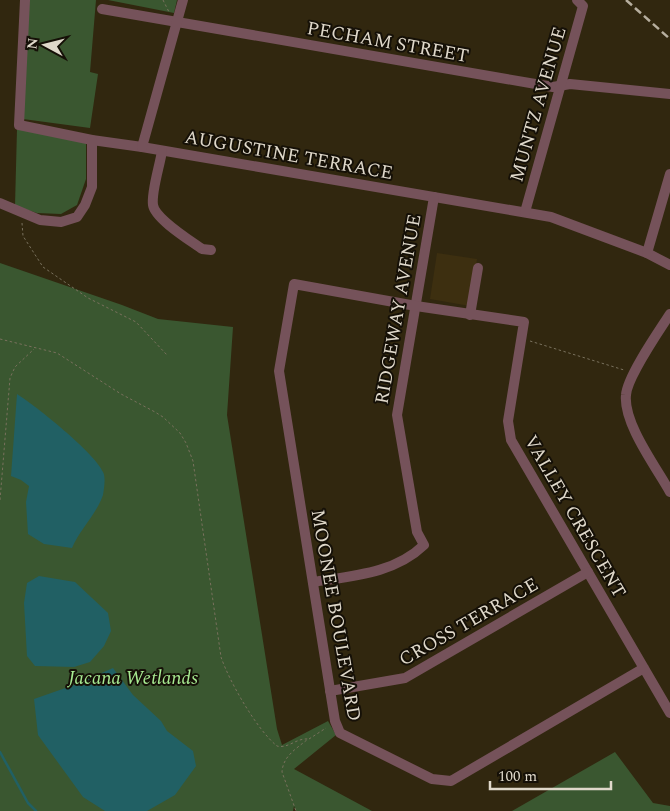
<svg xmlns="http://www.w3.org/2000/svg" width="670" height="811" viewBox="0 0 670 811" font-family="Spectral,serif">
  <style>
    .built { fill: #3d2f10 }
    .green { fill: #3a5730 }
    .water { fill: #216064 }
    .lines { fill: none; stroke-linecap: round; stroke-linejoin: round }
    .stream { stroke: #216064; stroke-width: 2.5 }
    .path { stroke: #79715d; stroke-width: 1; stroke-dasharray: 2.5 2.5; stroke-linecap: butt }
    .minor { stroke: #75525a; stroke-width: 10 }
    .rail { stroke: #b7af9f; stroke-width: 2.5; stroke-dasharray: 8 4; stroke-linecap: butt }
    .labels { text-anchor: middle; stroke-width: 4; stroke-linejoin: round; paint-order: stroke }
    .street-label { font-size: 19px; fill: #dfd8ca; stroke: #151007 }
    .park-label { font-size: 19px; font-style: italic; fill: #a8eb92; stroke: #151007 }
  </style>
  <rect width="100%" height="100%" fill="#31270f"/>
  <path class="built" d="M 437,253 L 477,259 L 470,306 L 430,299 Z"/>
  <g class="green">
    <path d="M 29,0 L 96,0 L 90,72 L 98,74 L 90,128 L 23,119 Z"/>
    <path d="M 108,0 L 177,0 L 174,13 Z"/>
    <path d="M 17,129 L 86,143 L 86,179 L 77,205 L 61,214 L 37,213 L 15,206 Z"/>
    <path d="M 0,263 L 122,305 L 158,319 L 233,327 L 227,415 L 277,729 L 282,745 L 328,721 L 336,735 L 294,769 L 372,811 L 296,811 L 294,806 L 293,811 L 0,811 Z"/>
    <path d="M 615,752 L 653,803 L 670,806 L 670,811 L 512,811 Z"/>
  </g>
  <g class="water">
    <path d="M 17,394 C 36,406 95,453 103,472 C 106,477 104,489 103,495 C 96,515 80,529 72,548 L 44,544 L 28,534 L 26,502 L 29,486 L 21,480 L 11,476 Z"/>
    <path d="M 39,576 L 75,582 L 108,613 L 111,631 L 104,646 L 90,662 L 74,667 L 35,666 L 27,656 L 24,603 L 27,583 Z"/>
    <path d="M 113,668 L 133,695 L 161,721 L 167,731 L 193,751 L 196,766 L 175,795 L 147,811 L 105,811 L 83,797 L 38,735 L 34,699 L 74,685 Z"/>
  </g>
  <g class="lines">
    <path class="stream" d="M 0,752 L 28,803 L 36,811"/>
    <g class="path">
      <path d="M 163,0 L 169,12"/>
      <path d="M 22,223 L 23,236 L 43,267 L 88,298 L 136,322 L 167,355"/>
      <path d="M 0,339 L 57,353 L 121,394 L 155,412 L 163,417 L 180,433 L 186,443 L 193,461 L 221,657 C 229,681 257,730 277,746 C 288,749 296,738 308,739 C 296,749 283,756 282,772 L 296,811"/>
      <path d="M 530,341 L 624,370"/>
      <path d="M 0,500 L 10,378 L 15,367 L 34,349"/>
      <path d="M 309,739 L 326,728"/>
    </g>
    <g class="minor">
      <path d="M 25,0 L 19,125 L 92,140 L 142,147 L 551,217 L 647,253 L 670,265"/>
      <path d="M 102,9 L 553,87 L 570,84 L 670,94"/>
      <path d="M 142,147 L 183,0"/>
      <path d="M 162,151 C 160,165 151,192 153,205 C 155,219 191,241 202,249 L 211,250"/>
      <path d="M 0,203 L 40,220 L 61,222 L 77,217 L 85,205 L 92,187 L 92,140"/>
      <path d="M 525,212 L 583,6 L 577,0"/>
      <path d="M 647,253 L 670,174"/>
      <path d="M 670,314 C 659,331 627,377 626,395 C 623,423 656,467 670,492"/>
      <path d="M 470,315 L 478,268"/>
      <path d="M 313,582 C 351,576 394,574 424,545 L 417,532 L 397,415 L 434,197"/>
      <path d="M 644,668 L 451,781 L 432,779 L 340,733 L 335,721 L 279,371 L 294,284 L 416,306 L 524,322 L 508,421 L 511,440 L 670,713"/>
      <path d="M 330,691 L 405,678 L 588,572"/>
    </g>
    <path class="rail" d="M 626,0 L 670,39"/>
  </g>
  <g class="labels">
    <g class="street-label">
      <text transform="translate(388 41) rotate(10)" y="7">PECHAM STREET</text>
      <text transform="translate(537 104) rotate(-74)" y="7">MUNTZ AVENUE</text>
      <text transform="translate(289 154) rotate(10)" y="7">AUGUSTINE TERRACE</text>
      <text transform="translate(397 309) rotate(-80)" y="7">RIDGEWAY AVENUE</text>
      <text transform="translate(576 516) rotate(60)" y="7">VALLEY CRESCENT</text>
      <text transform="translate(337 615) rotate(80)" y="7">MOONEE BOULEVARD</text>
      <text transform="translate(468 621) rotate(-30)" y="7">CROSS TERRACE</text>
    </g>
    <g class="park-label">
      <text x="133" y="684">Jacana Wetlands</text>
    </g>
  </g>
  <g transform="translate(45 45) rotate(277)" stroke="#151007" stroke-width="4" paint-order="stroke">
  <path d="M0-4L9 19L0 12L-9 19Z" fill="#dfd8ca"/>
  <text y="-8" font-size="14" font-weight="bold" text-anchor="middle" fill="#dfd8ca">N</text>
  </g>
  <path d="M490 781v8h121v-8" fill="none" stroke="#dfd8ca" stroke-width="2.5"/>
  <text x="498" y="781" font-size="15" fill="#dfd8ca" stroke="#151007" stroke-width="4" paint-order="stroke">100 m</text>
</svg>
